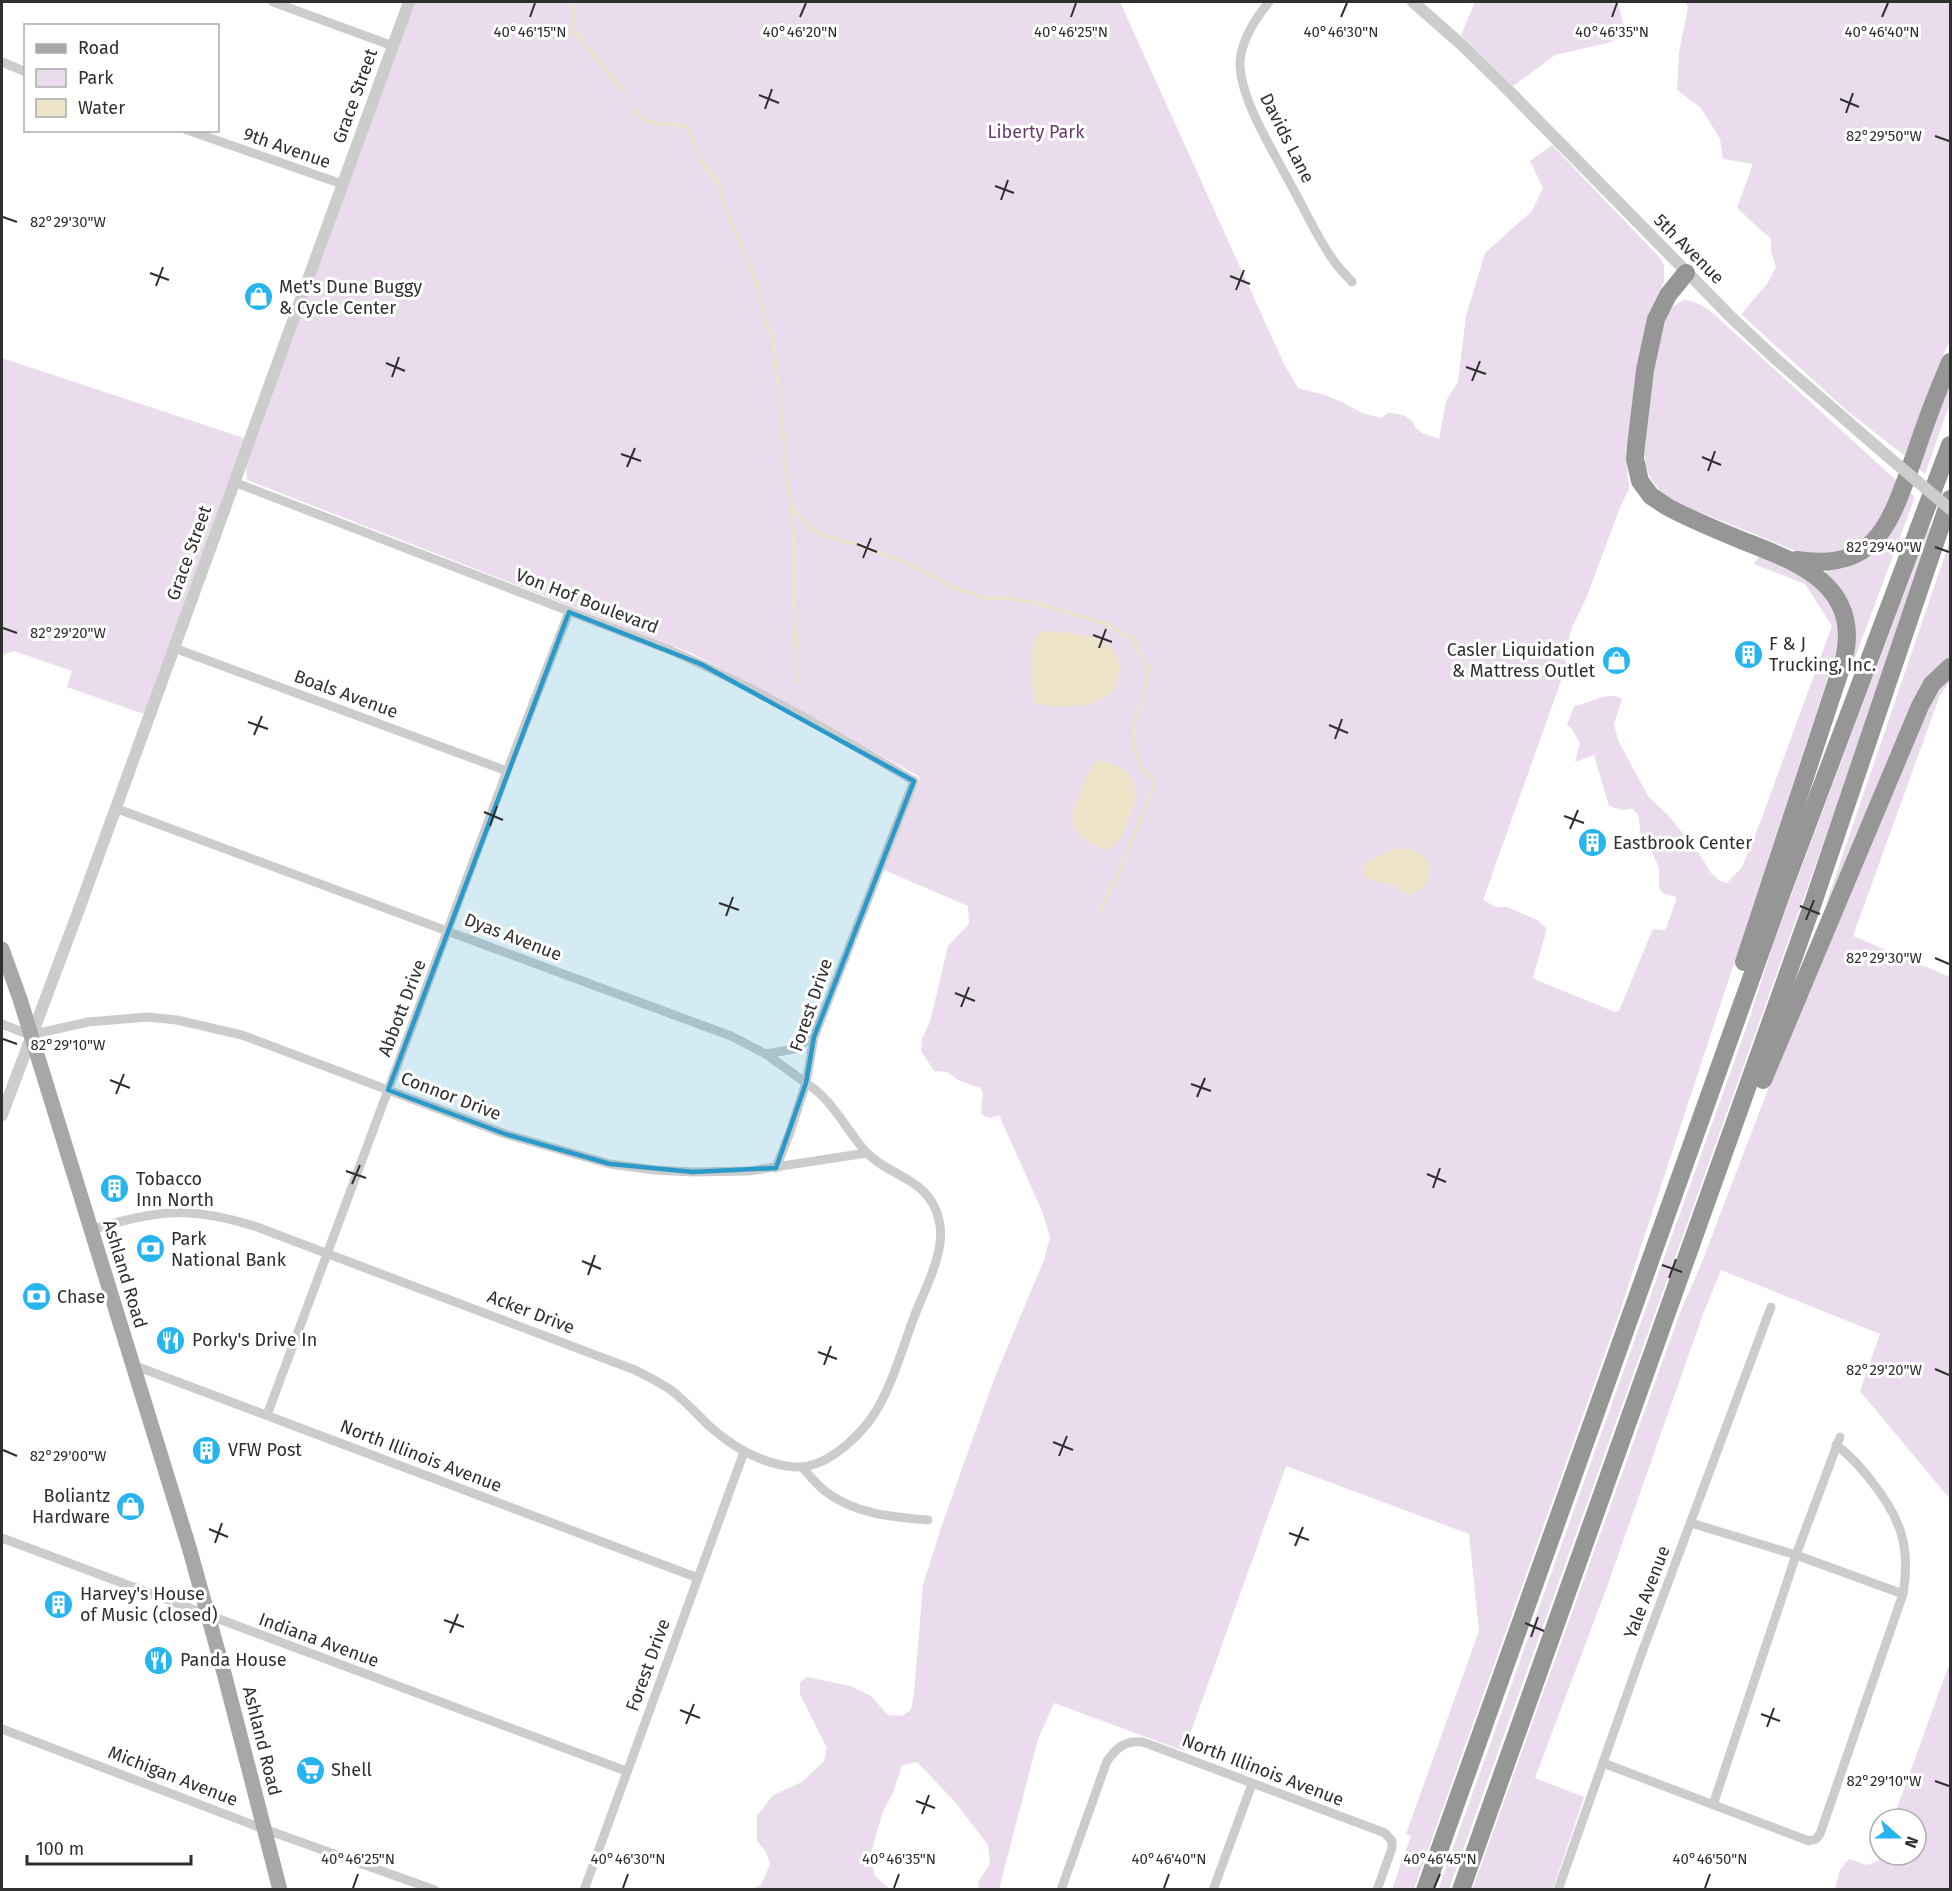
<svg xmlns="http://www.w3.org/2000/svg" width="1952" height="1891" viewBox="0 0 1952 1891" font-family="'Fira Sans',sans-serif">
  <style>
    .green { fill: #eadced }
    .water { fill: #eee4c7 }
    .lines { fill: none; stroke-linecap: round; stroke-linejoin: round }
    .stream { stroke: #eee4c7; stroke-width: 3 }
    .minor { stroke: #ccc; stroke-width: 9 }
    .tertiary { stroke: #ccc; stroke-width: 12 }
    .primary { stroke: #a7a7a7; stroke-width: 15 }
    .motorway { stroke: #969696; stroke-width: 18 }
    .tertiary-bridge { stroke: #ccc; stroke-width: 12 }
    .marked { fill: #299ac9; fill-opacity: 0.2; stroke: #299ac9; stroke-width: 4.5; stroke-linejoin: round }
    .ticks { fill: none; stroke: #2f2f2f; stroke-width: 2 }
    .labels { text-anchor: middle; stroke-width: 6; stroke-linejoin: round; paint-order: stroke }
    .street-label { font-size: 18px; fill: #2f2f2f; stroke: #fff }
    .park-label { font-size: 18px; fill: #68396d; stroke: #fff }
    .poi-label { font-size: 18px; fill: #2f2f2f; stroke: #fff; text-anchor: start }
    .ticks-label { font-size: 15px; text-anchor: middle; fill: #2f2f2f; stroke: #fff; stroke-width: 6; stroke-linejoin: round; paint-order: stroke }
  </style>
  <rect width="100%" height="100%" fill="#fff"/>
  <g class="green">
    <path d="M 415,2 L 1120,2 L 1284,364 L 1298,388 L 1325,395 L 1342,402 L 1362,413 L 1381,418 L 1388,413 C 1399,413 1406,415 1414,423 L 1414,426 L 1422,433 L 1439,439 L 1446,401 L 1458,382 L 1466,316 L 1485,253 L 1532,211 L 1543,188 L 1530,161 L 1552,145 L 1660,258 L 1664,266 L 1664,282 L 1648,314 L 1638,361 L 1626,453 L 1629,489 L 1619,510 L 1587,596 L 1572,628 L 1564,657 L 1567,664 L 1483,900 L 1496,907 L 1507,907 L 1537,920 L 1546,928 L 1545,936 L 1533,977 L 1534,979 L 1615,1012 L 1619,1011 L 1652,931 L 1654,929 L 1664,930 L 1666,928 L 1676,901 L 1676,897 L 1663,893 L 1659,887 L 1659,868 L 1650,847 L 1646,844 L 1641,836 L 1638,814 L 1632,809 L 1622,810 L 1609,806 L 1594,755 L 1575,762 L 1580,743 L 1572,729 L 1567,725 L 1574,706 C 1588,704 1609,690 1622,699 L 1614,724 L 1618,740 L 1648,796 L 1668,815 L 1700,855 L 1711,873 L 1720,881 L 1727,883 L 1742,867 L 1761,820 L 1832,626 L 1805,584 L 1754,564 L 1759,556 C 1799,573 1841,588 1838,640 C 1837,654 1831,667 1827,680 L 1618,1317 L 1414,1889 L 1392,1889 L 1411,1836 L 1406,1834 L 1479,1631 L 1469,1534 L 1286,1466 L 1184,1751 L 1054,1703 L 1038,1739 L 999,1889 L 979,1889 L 978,1882 L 990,1864 L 988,1845 L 955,1802 L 917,1762 L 902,1765 L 893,1793 L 883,1811 L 870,1856 L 875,1876 L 890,1889 L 752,1889 L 761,1885 L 770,1864 L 766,1852 L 757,1841 L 757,1816 L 773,1795 L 802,1782 L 824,1761 L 827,1748 L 800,1694 L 800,1682 L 807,1677 L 850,1686 L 871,1696 L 888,1715 L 902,1716 L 911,1710 L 914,1693 L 923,1585 L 941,1528 L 970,1446 L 995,1377 L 1044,1260 L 1050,1237 L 1042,1211 L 999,1115 L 991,1118 L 984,1116 L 981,1112 L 983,1093 L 980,1088 L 958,1080 L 947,1072 L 934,1071 L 921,1051 L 922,1039 L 930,1022 L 948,946 L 969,924 L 968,906 L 884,870 L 920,777 L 771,695 L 693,654 L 247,480 L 246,468 Z"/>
    <path d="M 1475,2 L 1618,2 L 1623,23 L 1612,42 L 1555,55 L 1513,86 L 1461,35 Z"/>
    <path d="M 1685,2 L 1950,2 L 1950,340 L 1934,376 L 1905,456 L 1846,410 L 1741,314 L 1767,284 L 1776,267 L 1771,251 L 1771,238 C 1758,229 1749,218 1737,208 L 1753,164 L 1723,159 L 1720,139 L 1701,108 L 1677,90 L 1679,52 L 1688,7 Z"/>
    <path d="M 1684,300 C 1698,301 1707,308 1717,317 L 1897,481 L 1882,517 L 1864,539 L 1837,554 L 1801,553 L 1687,507 L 1671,499 L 1660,491 L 1651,479 L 1645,465 L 1645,452 C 1647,421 1654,335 1670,311 C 1673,305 1678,303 1684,300 Z"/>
    <path d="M 2,358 L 244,438 L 144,714 L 67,687 L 72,671 L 14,651 L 2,655 Z"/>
    <path d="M 1950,380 L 1950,403 L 1925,474 L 1917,467 Z"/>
    <path d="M 1909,491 L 1915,497 L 1829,727 L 1849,664 L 1826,574 L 1827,570 L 1877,549 L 1893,530 Z"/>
    <path d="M 1929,527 L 1932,528 L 1837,805 L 1449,1889 L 1438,1890 L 1748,1023 L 1774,941 Z"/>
    <path d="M 1950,540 L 1950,659 L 1829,905 L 1826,904 Z"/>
    <path d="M 1950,674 L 1950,682 L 1940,695 L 1853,936 L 1950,977 L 1950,1499 L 1860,1391 L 1880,1334 L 1721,1270 L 1703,1314 L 1608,1584 L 1535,1778 L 1584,1797 L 1553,1889 L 1472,1890 L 1681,1310 L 1700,1267 L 1767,1092 L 1928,702 Z"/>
    <path d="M 1950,1662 L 1950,1889 L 1835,1889 L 1840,1870 L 1849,1859 L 1867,1865 L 1878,1861 L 1880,1855 L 1916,1855 L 1916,1819 L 1893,1819 Z"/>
  </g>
  <g class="water">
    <path d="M 1043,631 C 1082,633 1138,637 1113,692 C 1107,696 1099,701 1092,703 C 1076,707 1051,708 1035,703 C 1032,684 1024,644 1043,631 Z"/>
    <path d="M 1096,761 C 1107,761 1113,764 1123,770 C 1142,782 1134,805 1128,822 C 1123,834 1118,846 1105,850 C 1095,845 1080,838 1075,828 C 1068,812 1087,773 1096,761 Z"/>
    <path d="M 1397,848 C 1415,849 1438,858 1427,880 C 1423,889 1419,893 1409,895 C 1403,893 1399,887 1392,885 C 1381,880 1353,884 1367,861 Z"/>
  </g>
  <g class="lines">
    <g class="stream">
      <path d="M 572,2 L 575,16 L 571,25 L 573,33 L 580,35 L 583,43 L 625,92"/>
      <path d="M 634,108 C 650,133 667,118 688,128 L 703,164 L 720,186 L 725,208 L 746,255 L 758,287 L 766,324 L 772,334 L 778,382 L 781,391 L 780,406 L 785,450 L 784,459 L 790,499"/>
      <path d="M 790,499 L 795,511 L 811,528 L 825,536 L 855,544 L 894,558 L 925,572 L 953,588 L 972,593 L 983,598 L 1010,598 L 1040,604 L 1107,624 L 1126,636 L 1135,639 L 1136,647 L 1147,664 L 1148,670 L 1143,699 L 1135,718 L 1133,744 L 1141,767 L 1154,781 L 1154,786 L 1117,877 L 1098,913"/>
      <path d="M 791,508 L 794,542 L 794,597 L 797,682"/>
    </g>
    <g class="minor">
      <path d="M 273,2 L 393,46"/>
      <path d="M 1269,2 C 1255,19 1241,40 1240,63 C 1240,100 1274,152 1291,185 C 1305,210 1317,238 1334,261 C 1339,269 1346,275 1352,282"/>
      <path d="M 2,62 L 26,72"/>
      <path d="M 187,130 L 342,184"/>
      <path d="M 174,648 L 507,771"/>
      <path d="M 115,808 L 731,1036 L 766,1054 L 806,1083 L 790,1132 L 776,1168"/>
      <path d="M 2,1024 L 30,1035 L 88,1022 L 147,1017 L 177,1020 L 242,1035 L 505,1134 L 610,1164 L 655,1170 L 693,1172 L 749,1171 L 867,1153"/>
      <path d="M 766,1054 L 794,1049 L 814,1037"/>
      <path d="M 91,1230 C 157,1210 190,1205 257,1227 L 635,1370 C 647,1376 659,1382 671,1390 C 684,1400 695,1412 707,1424 C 732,1447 760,1464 795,1467 C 824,1469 854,1441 870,1420 C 891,1392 903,1345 916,1312 C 925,1290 937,1266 940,1243 C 941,1236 941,1228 939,1220 C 929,1177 890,1178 865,1151 C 846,1129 831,1098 806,1083 L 814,1037 L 914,781 C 835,734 754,687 670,650 L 234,482"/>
      <path d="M 133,1365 L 698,1578"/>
      <path d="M 267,1415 L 507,771 L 569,612"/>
      <path d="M 802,1467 C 809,1475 816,1484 825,1491 C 854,1514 893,1517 928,1520"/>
      <path d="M 1691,1523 L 1796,1555 L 1903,1594"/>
      <path d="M 2,1538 L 626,1771"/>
      <path d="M 2,1729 L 264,1829 L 435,1890"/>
      <path d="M 1603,1763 L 1809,1841 L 1816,1839 L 1820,1834 L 1903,1594 C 1911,1548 1901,1518 1872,1482 C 1861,1467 1851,1456 1836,1445"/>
      <path d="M 1713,1805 L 1796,1555 L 1840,1437"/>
      <path d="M 584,1890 L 744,1452"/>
      <path d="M 1061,1890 L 1107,1761 C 1117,1747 1126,1740 1143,1742 L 1385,1833 L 1392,1841 L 1392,1848 L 1377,1890"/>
      <path d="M 1213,1890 L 1252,1784"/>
      <path d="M 1558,1890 L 1641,1655 L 1771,1307"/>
    </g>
    <g class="tertiary">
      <path d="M 1413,2 L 1462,45 L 1501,83 L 1733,319 L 1778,361 L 1885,454"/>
      <path d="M 2,1115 L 78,912 L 409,2"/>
    </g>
    <path class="primary" d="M 2,949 L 20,999 L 189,1547 L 224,1673 L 280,1890"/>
    <g class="motorway">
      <path d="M 1686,273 L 1668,295 L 1656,319 L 1645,370 L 1636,446 L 1635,459 L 1640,481 L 1651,496 L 1666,506 C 1691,520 1719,531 1746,542 C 1801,563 1861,587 1844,659 L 1744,962"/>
      <path d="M 1796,560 C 1877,572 1890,523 1913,460 C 1924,427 1936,394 1950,362"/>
      <path d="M 1763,1080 L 1920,706 L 1932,684 L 1950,667"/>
      <path d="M 1425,1890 L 1782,892 L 1950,445"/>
      <path d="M 1461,1890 L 1813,903 L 1950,499"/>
    </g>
    <path class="tertiary-bridge" d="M 1885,454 L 1950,509"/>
  </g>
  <path class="marked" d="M 569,612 L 701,664 L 914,781 L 814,1037 L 806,1083 L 776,1168 L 693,1172 L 610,1164 L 505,1134 L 388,1090 Z"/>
  <path class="ticks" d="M 530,17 L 535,3M 800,17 L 806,3M 1071,17 L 1076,3M 1341,17 L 1347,3M 1612,17 L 1617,3M 1882,17 L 1888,3M 759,95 L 779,103M 1840,99 L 1859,107M 765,109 L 772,89M 1846,113 L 1853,93M 1935,136 L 1949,141M 995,186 L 1014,193M 1001,200 L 1008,180M 3,217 L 17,222M 150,273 L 169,280M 1230,276 L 1250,284M 156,286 L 163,267M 1236,290 L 1244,270M 386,363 L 405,371M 1466,367 L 1486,374M 392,377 L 399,357M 1472,381 L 1480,361M 621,454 L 641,461M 1702,457 L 1721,465M 627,467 L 635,448M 1708,471 L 1715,451M 857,544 L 877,552M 1935,547 L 1949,552M 863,558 L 871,538M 3,628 L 17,633M 1093,635 L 1112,642M 1099,648 L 1106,629M 248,722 L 268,729M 1329,725 L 1348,733M 254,735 L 262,716M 1335,739 L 1342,719M 484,812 L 503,820M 1564,816 L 1584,823M 490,826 L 497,806M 1570,829 L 1578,810M 719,903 L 739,910M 1800,906 L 1820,914M 726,916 L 733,897M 1806,920 L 1814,900M 1935,958 L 1949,964M 955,993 L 975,1001M 961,1007 L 969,987M 3,1039 L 17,1044M 110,1080 L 130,1088M 1191,1084 L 1211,1091M 116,1094 L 124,1074M 1197,1097 L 1205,1078M 346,1171 L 366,1178M 1427,1174 L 1446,1182M 352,1184 L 360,1165M 1433,1188 L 1440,1168M 582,1261 L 601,1269M 1662,1265 L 1682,1272M 588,1275 L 595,1255M 1669,1278 L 1676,1259M 818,1352 L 837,1359M 824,1365 L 831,1346M 1935,1369 L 1949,1375M 1053,1442 L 1073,1450M 3,1450 L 17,1456M 1059,1456 L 1067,1436M 209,1529 L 228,1537M 1289,1533 L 1309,1540M 215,1543 L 222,1523M 1295,1546 L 1303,1527M 444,1620 L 464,1627M 1525,1623 L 1544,1631M 450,1633 L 458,1614M 1531,1637 L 1538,1617M 680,1710 L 700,1718M 1761,1714 L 1780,1721M 686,1724 L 694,1704M 1767,1727 L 1774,1708M 1935,1781 L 1949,1786M 916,1801 L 935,1808M 922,1814 L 929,1795M 353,1888 L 358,1874M 623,1888 L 628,1874M 894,1888 L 899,1874M 1164,1888 L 1169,1874M 1434,1888 L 1440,1874M 1705,1888 L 1710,1874"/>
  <defs>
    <symbol id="shop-disc" viewBox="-11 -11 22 22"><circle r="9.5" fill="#27b5ef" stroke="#fff"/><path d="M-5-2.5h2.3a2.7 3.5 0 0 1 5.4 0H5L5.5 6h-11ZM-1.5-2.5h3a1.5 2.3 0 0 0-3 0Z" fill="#fff"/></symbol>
    <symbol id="building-disc" viewBox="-11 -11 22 22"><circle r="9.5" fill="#27b5ef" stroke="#fff"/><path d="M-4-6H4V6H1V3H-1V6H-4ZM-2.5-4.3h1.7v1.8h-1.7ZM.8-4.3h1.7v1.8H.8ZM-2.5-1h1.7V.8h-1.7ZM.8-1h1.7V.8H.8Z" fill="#fff"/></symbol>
    <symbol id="bank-disc" viewBox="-11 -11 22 22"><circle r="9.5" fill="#27b5ef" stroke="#fff"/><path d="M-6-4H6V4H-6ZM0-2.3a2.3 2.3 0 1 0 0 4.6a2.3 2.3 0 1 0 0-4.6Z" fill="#fff"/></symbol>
    <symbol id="restaurant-disc" viewBox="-11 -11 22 22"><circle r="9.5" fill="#27b5ef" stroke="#fff"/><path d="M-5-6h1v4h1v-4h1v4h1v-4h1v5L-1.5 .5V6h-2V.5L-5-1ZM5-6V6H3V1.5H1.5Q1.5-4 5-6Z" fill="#fff"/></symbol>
    <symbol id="supermarket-disc" viewBox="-11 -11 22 22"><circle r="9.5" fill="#27b5ef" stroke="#fff"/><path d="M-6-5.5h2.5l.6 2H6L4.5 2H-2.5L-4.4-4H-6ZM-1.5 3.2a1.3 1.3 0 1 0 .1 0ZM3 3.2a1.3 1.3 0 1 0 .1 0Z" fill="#fff"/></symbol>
  </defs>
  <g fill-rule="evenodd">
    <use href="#shop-disc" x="242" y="280" width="33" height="33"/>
    <use href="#building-disc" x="1732" y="638" width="33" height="33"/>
    <use href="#shop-disc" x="1600" y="644" width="33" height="33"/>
    <use href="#building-disc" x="1576" y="826" width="33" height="33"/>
    <use href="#building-disc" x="98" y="1172" width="33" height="33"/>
    <use href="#bank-disc" x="134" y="1232" width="33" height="33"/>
    <use href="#bank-disc" x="20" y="1280" width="33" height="33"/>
    <use href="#restaurant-disc" x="154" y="1324" width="33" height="33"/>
    <use href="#building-disc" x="190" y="1434" width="33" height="33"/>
    <use href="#shop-disc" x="114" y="1490" width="33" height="33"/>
    <use href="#building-disc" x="42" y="1588" width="33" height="33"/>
    <use href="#restaurant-disc" x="142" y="1644" width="33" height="33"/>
    <use href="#supermarket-disc" x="294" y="1754" width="33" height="33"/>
  </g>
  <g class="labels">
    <g class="street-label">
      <text transform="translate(355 96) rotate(-70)" y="6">Grace Street</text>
      <text transform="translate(1287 138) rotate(63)" y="6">Davids Lane</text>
      <text transform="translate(287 148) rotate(19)" y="6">9th Avenue</text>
      <text transform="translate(1689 249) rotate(45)" y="6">5th Avenue</text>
      <text transform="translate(189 553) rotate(-70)" y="6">Grace Street</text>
      <text transform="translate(587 601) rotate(21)" y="6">Von Hof Boulevard</text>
      <text transform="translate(346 694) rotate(20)" y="6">Boals Avenue</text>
      <text transform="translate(513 937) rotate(21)" y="6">Dyas Avenue</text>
      <text transform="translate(811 1005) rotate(-71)" y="6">Forest Drive</text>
      <text transform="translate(402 1008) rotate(-69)" y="6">Abbott Drive</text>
      <text transform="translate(451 1096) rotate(21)" y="6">Connor Drive</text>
      <text transform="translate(125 1274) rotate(73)" y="6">Ashland Road</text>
      <text transform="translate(531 1312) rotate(21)" y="6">Acker Drive</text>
      <text transform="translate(421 1456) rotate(21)" y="6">North Illinois Avenue</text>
      <text transform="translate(1647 1592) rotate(-69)" y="6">Yale Avenue</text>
      <text transform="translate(319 1640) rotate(20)" y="6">Indiana Avenue</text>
      <text transform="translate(648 1665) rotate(-70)" y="6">Forest Drive</text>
      <text transform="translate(262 1741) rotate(76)" y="6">Ashland Road</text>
      <text transform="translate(1263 1770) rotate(21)" y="6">North Illinois Avenue</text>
      <text transform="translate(173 1776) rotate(21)" y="6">Michigan Avenue</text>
    </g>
    <g class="park-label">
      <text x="1036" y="138">Liberty Park</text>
    </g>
    <g class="poi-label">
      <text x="279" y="293">Met's Dune Buggy<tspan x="279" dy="21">&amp; Cycle Center</tspan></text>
      <text x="1769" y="650">F &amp; J<tspan x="1769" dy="21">Trucking, Inc.</tspan></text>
      <text x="1595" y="656" text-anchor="end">Casler Liquidation<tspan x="1595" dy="21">&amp; Mattress Outlet</tspan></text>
      <text x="1613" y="849">Eastbrook Center</text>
      <text x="136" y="1185">Tobacco<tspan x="136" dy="21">Inn North</tspan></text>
      <text x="171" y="1245">Park<tspan x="171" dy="21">National Bank</tspan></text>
      <text x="57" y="1303">Chase</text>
      <text x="192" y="1346">Porky's Drive In</text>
      <text x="228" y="1456">VFW Post</text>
      <text x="110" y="1502" text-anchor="end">Boliantz<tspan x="110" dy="21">Hardware</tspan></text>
      <text x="80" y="1600">Harvey's House<tspan x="80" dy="21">of Music (closed)</tspan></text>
      <text x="180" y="1666">Panda House</text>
      <text x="331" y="1776">Shell</text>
    </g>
  </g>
  <g class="ticks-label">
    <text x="530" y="37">40°46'15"N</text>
    <text x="800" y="37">40°46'20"N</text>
    <text x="1071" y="37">40°46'25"N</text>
    <text x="1341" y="37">40°46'30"N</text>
    <text x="1612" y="37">40°46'35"N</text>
    <text x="1882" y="37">40°46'40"N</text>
    <text x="1884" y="141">82°29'50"W</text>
    <text x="68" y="227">82°29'30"W</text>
    <text x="1884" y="552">82°29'40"W</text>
    <text x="68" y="638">82°29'20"W</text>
    <text x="1884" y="963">82°29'30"W</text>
    <text x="68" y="1050">82°29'10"W</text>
    <text x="1884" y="1375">82°29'20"W</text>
    <text x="68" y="1461">82°29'00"W</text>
    <text x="1884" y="1786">82°29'10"W</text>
    <text x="358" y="1864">40°46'25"N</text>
    <text x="628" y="1864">40°46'30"N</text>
    <text x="899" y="1864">40°46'35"N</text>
    <text x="1169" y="1864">40°46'40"N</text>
    <text x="1440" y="1864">40°46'45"N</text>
    <text x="1710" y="1864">40°46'50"N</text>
  </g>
  <rect width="1952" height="1891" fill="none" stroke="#2f2f2f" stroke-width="6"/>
  <rect x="24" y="24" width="195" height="108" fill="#ffffff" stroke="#acacac" stroke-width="1.5"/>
  <rect x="36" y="44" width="30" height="9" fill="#a7a7a7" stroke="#acacac" stroke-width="1.5"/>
  <text x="78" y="54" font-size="18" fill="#2f2f2f">Road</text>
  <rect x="36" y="69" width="30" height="18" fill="#eadced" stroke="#acacac" stroke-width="1.5"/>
  <text x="78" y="84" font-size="18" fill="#2f2f2f">Park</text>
  <rect x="36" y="99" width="30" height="18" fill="#eee4c7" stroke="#acacac" stroke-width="1.5"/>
  <text x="78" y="114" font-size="18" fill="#2f2f2f">Water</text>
  <g transform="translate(1898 1837) rotate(111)"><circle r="28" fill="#ffffff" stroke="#acacac" stroke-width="1.5"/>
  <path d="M0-4.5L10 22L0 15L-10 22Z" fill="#27b5ef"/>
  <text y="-9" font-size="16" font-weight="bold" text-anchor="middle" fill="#2f2f2f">N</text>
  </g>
  <path d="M27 1855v9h164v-9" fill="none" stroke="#2f2f2f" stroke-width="3"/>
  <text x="36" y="1855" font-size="18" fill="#2f2f2f" stroke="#ffffff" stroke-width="4.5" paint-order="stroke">100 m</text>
</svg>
